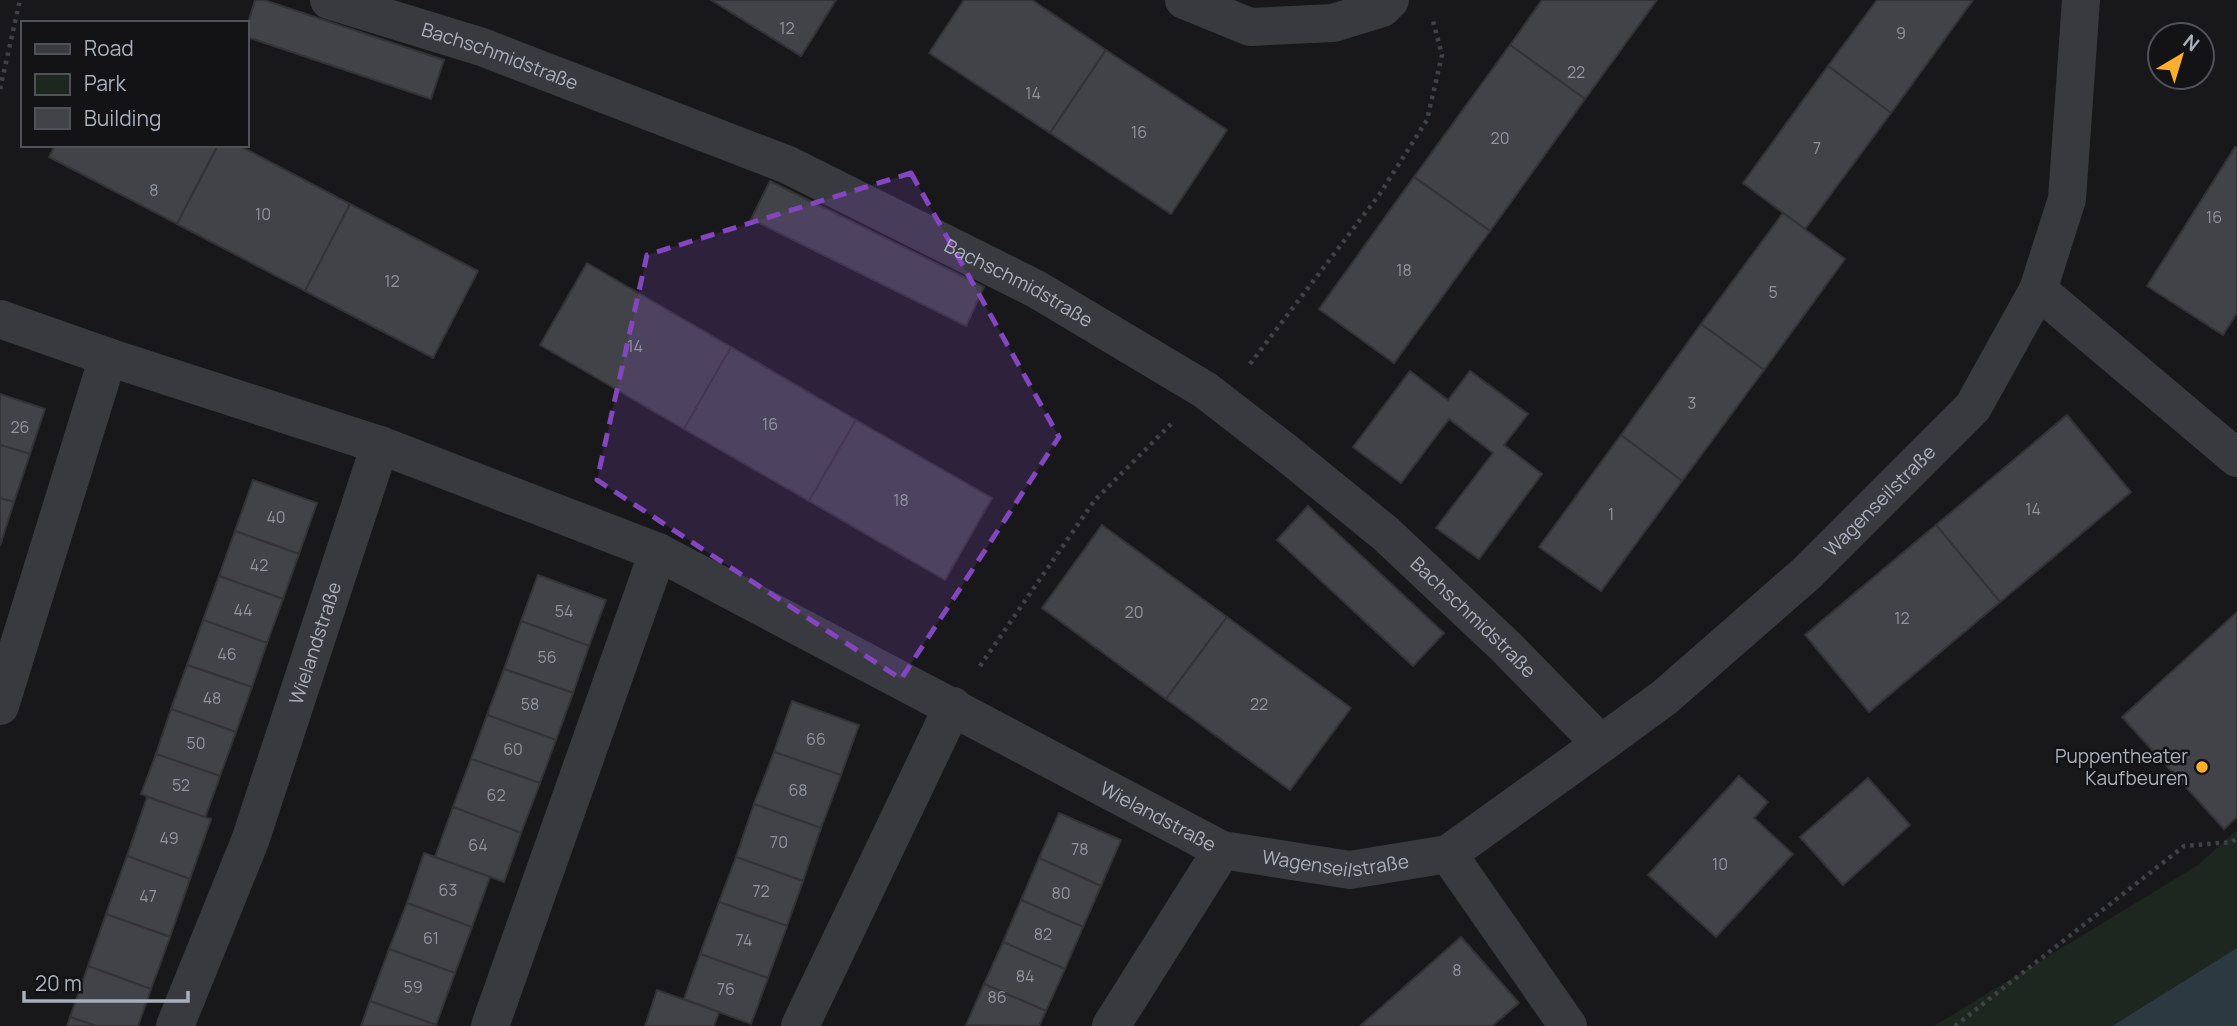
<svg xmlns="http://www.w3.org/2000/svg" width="2237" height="1026" viewBox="0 0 2237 1026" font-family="Manrope,sans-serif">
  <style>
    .green { fill: #1e271f }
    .water { fill: #2d3940 }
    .building { fill: #424348; stroke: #323237; stroke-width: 2 }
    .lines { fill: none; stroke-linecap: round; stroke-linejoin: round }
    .path { stroke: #3f4247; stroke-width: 4.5; stroke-dasharray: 3.5 5; stroke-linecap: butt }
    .minor { stroke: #393a40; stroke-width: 38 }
    .marked { fill: #8446be; fill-opacity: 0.2; stroke: #8446be; stroke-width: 5; stroke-dasharray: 14 9; stroke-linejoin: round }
    .poi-dot { fill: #ffaf2c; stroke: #131316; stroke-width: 2.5 }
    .labels { text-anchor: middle; stroke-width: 5; stroke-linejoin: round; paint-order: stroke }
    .number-label { font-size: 16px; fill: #8f959f }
    .street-label { font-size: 19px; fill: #a9b0bc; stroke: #131316 }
    .poi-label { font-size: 19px; fill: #a9b0bc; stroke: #131316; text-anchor: end }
  </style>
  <rect width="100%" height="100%" fill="#18181b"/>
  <path class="green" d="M 2237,830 L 2237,948 L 2112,1026 L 1934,1026 L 2198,865 Z"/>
  <path class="water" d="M 2237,948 L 2237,1026 L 2112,1026 Z"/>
  <g class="building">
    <path d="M 255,0 L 264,0 L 444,60 L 431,99 L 247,37 L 247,26 Z"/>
    <path d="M 711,0 L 836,0 L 801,56 Z"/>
    <path d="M 964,0 L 1032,0 L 1106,50 L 1050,133 L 929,53 Z"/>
    <path d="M 1542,0 L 1657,0 L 1585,99 L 1510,45 Z"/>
    <path d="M 1877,0 L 1973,0 L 1891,113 L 1828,66 Z"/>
    <path d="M 1510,45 L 1585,99 L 1490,231 L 1414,177 Z"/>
    <path d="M 1106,50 L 1227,130 L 1171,214 L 1050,133 Z"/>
    <path d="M 1828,66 L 1891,113 L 1805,229 L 1743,183 Z"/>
    <path d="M 55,145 L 218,145 L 177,224 L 49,157 Z"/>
    <path d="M 218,145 L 238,145 L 350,204 L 305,291 L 177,224 Z"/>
    <path d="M 2235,147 L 2237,148 L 2237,313 L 2223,335 L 2147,286 Z"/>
    <path d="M 1414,177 L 1490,231 L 1394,363 L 1319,309 Z"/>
    <path d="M 770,181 L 984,287 L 966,326 L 751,219 Z"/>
    <path d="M 350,204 L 478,271 L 433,358 L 305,291 Z"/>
    <path d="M 1783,213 L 1845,259 L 1764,370 L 1701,324 Z"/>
    <path d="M 587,263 L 731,347 L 684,429 L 540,345 Z"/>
    <path d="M 1701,324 L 1764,370 L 1682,481 L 1621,435 Z"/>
    <path d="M 731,347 L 856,420 L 809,501 L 684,429 Z"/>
    <path d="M 1410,371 L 1448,400 L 1470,371 L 1528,414 L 1504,445 L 1542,474 L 1479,559 L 1436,528 L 1493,453 L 1449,419 L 1401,483 L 1353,447 Z"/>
    <path d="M 0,394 L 45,409 L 30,454 L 0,445 Z"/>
    <path d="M 2067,415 L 2131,492 L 2000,602 L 1936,525 Z"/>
    <path d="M 856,420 L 992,498 L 945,580 L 809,501 Z"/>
    <path d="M 1621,435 L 1682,481 L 1601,591 L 1539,547 Z"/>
    <path d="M 0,445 L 30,454 L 14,502 L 0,498 Z"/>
    <path d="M 253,480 L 317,503 L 299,554 L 235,531 Z"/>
    <path d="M 0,498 L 14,502 L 0,546 Z"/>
    <path d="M 1308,506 L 1444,633 L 1413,666 L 1277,540 Z"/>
    <path d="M 1102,525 L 1227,617 L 1166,699 L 1042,608 Z"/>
    <path d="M 1936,525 L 2000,602 L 1869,712 L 1805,635 Z"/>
    <path d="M 235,531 L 299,554 L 283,599 L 219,576 Z"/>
    <path d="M 538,575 L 606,600 L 589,646 L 521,621 Z"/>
    <path d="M 219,576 L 283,599 L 267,643 L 203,620 Z"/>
    <path d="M 2237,612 L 2237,817 L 2224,829 L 2122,717 Z"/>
    <path d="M 1227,617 L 1351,708 L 1290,790 L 1166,699 Z"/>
    <path d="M 203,620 L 267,643 L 252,687 L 187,665 Z"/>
    <path d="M 521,621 L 589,646 L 573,693 L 504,669 Z"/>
    <path d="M 187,665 L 252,687 L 236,732 L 171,709 Z"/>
    <path d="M 504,669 L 573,693 L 556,740 L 487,715 Z"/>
    <path d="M 792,701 L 859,725 L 841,775 L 774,752 Z"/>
    <path d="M 171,709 L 236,732 L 220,776 L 156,754 Z"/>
    <path d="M 487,715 L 556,740 L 540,783 L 471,759 Z"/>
    <path d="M 774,752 L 841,775 L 821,828 L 754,804 Z"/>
    <path d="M 156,754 L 220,776 L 205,818 L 141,794 Z"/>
    <path d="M 471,759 L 540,783 L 521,833 L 453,807 Z"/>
    <path d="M 1739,776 L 1768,802 L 1754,818 L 1793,854 L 1716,937 L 1648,875 Z"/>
    <path d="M 1868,778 L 1910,825 L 1843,885 L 1800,837 Z"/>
    <path d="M 147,797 L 211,819 L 190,879 L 127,856 Z"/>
    <path d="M 754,804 L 821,828 L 803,881 L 736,857 Z"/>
    <path d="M 453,807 L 521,833 L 504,882 L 435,857 Z"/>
    <path d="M 1059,813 L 1121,840 L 1101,886 L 1039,858 Z"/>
    <path d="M 424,853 L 490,877 L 472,927 L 407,903 Z"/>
    <path d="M 127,856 L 190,879 L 170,937 L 106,914 Z"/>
    <path d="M 736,857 L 803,881 L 787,926 L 719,902 Z"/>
    <path d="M 1039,858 L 1101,886 L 1083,927 L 1021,900 Z"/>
    <path d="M 1021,900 L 1083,927 L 1065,969 L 1003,942 Z"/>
    <path d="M 719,902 L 787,926 L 768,978 L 700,954 Z"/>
    <path d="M 407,903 L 472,927 L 455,973 L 389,949 Z"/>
    <path d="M 106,914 L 170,937 L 151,989 L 88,966 Z"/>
    <path d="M 1461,937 L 1519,1003 L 1492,1026 L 1360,1026 Z"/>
    <path d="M 1003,942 L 1065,969 L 1046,1011 L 984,984 Z"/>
    <path d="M 389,949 L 455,973 L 436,1025 L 370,1001 Z"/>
    <path d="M 700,954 L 768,978 L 751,1024 L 684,999 Z"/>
    <path d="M 88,966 L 151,989 L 138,1026 L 96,1026 L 70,1017 Z"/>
    <path d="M 984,984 L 1046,1011 L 1039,1026 L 966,1025 Z"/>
    <path d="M 657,990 L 719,1012 L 714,1026 L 645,1026 Z"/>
    <path d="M 370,1001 L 436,1025 L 435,1026 L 361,1026 Z"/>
    <path d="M 70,1017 L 96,1026 L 67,1026 Z"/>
  </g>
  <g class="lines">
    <g class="path">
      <path d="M 0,89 L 20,0"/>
      <path d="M 1250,364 L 1379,195 L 1427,120 L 1442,55 L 1433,21"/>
      <path d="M 980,666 L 1094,501 L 1171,424"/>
      <path d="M 1955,1026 L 2184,846 L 2232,842 L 2237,838"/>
    </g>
    <g class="minor">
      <path id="s1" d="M 329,0 L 482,47 L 788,165 L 1036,289 L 1205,390 L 1284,451 L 1386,534 L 1505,646 L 1601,744"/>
      <path d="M 1184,0 L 1250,27 L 1333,23 L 1382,8 L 1390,0"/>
      <path d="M 2038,290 L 2237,458"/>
      <path id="s2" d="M 0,319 L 108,357 L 380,445 L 658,552 L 1222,850 L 1350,870 L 1448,854 L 1601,744 L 1665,697 L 1807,573 L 1973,407 L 2038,290 L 2067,199 L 2081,0"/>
      <path d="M 0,706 L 108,357"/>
      <path d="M 1448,854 L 1568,1026"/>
      <path id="s3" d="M 175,1026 L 250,841 L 380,445"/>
      <path d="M 490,1026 L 658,552"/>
      <path d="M 800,1026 L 953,706"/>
      <path d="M 1111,1026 L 1222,850"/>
    </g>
  </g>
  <path class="marked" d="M 911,173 L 1059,437 L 901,679 L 597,480 L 647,255 Z"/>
  <circle class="poi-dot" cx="2202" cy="767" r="7"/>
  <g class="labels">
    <g class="number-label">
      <text x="787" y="34">12</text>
      <text x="1901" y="39">9</text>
      <text x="1576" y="78">22</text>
      <text x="1033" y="99">14</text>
      <text x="1139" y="138">16</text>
      <text x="1500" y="144">20</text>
      <text x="1817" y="154">7</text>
      <text x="154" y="196">8</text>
      <text x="263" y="220">10</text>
      <text x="2214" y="223">16</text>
      <text x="1404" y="276">18</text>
      <text x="392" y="287">12</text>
      <text x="1773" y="298">5</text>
      <text x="635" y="352">14</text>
      <text x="1692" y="409">3</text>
      <text x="770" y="430">16</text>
      <text x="20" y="433">26</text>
      <text x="901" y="506">18</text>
      <text x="2033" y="515">14</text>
      <text x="1611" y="520">1</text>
      <text x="276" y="523">40</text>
      <text x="259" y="571">42</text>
      <text x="243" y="616">44</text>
      <text x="564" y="617">54</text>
      <text x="1134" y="618">20</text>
      <text x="1902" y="624">12</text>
      <text x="227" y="660">46</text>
      <text x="547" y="663">56</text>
      <text x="212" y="704">48</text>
      <text x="530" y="710">58</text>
      <text x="1259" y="710">22</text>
      <text x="816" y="745">66</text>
      <text x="196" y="749">50</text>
      <text x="513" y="755">60</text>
      <text x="181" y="791">52</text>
      <text x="798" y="796">68</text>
      <text x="496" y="801">62</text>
      <text x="169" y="844">49</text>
      <text x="779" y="848">70</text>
      <text x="478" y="851">64</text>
      <text x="1080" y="855">78</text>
      <text x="1720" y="870">10</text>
      <text x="448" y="896">63</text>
      <text x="761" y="897">72</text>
      <text x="1061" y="899">80</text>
      <text x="148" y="902">47</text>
      <text x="1043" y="940">82</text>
      <text x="431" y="944">61</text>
      <text x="744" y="946">74</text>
      <text x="1457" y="976">8</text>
      <text x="1025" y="982">84</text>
      <text x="413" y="993">59</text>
      <text x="726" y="995">76</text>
      <text x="997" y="1003">86</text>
    </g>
    <g class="street-label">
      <text dy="7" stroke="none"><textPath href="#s1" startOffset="180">Bachschmidstraße</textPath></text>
      <text dy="7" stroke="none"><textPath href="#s1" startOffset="747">Bachschmidstraße</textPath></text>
      <text dy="7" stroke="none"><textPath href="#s2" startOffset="2124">Wagenseilstraße</textPath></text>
      <text dy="7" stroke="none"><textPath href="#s1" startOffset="1314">Bachschmidstraße</textPath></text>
      <text dy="7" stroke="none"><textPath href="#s3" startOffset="408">Wielandstraße</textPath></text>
      <text dy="7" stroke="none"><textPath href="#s2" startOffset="1264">Wielandstraße</textPath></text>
      <text dy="7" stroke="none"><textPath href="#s2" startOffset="1451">Wagenseilstraße</textPath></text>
    </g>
    <g class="poi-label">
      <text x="2188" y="763">Puppentheater<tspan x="2188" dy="22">Kaufbeuren</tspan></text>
    </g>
  </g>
  <rect x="21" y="21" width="228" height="126" fill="#131316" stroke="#4f5258" stroke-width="2"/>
  <rect x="35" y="44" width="35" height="10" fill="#393a40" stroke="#4f5258" stroke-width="2"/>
  <text x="84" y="56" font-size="21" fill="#a9b0bc">Road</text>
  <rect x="35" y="74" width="35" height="21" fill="#1e271f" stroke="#4f5258" stroke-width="2"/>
  <text x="84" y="91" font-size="21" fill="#a9b0bc">Park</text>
  <rect x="35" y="108" width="35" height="21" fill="#424348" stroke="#4f5258" stroke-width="2"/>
  <text x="84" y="126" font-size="21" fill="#a9b0bc">Building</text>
  <g transform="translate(2181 56) rotate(38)"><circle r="33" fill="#131316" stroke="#4f5258" stroke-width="2"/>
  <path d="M0-5L12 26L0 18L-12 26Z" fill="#ffaf2c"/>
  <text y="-10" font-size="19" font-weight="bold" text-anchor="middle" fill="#a9b0bc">N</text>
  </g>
  <path d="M24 991v10h164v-10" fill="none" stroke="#a9b0bc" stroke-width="3.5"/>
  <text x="35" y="991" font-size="21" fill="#a9b0bc" stroke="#131316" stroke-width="5" paint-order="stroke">20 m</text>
</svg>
